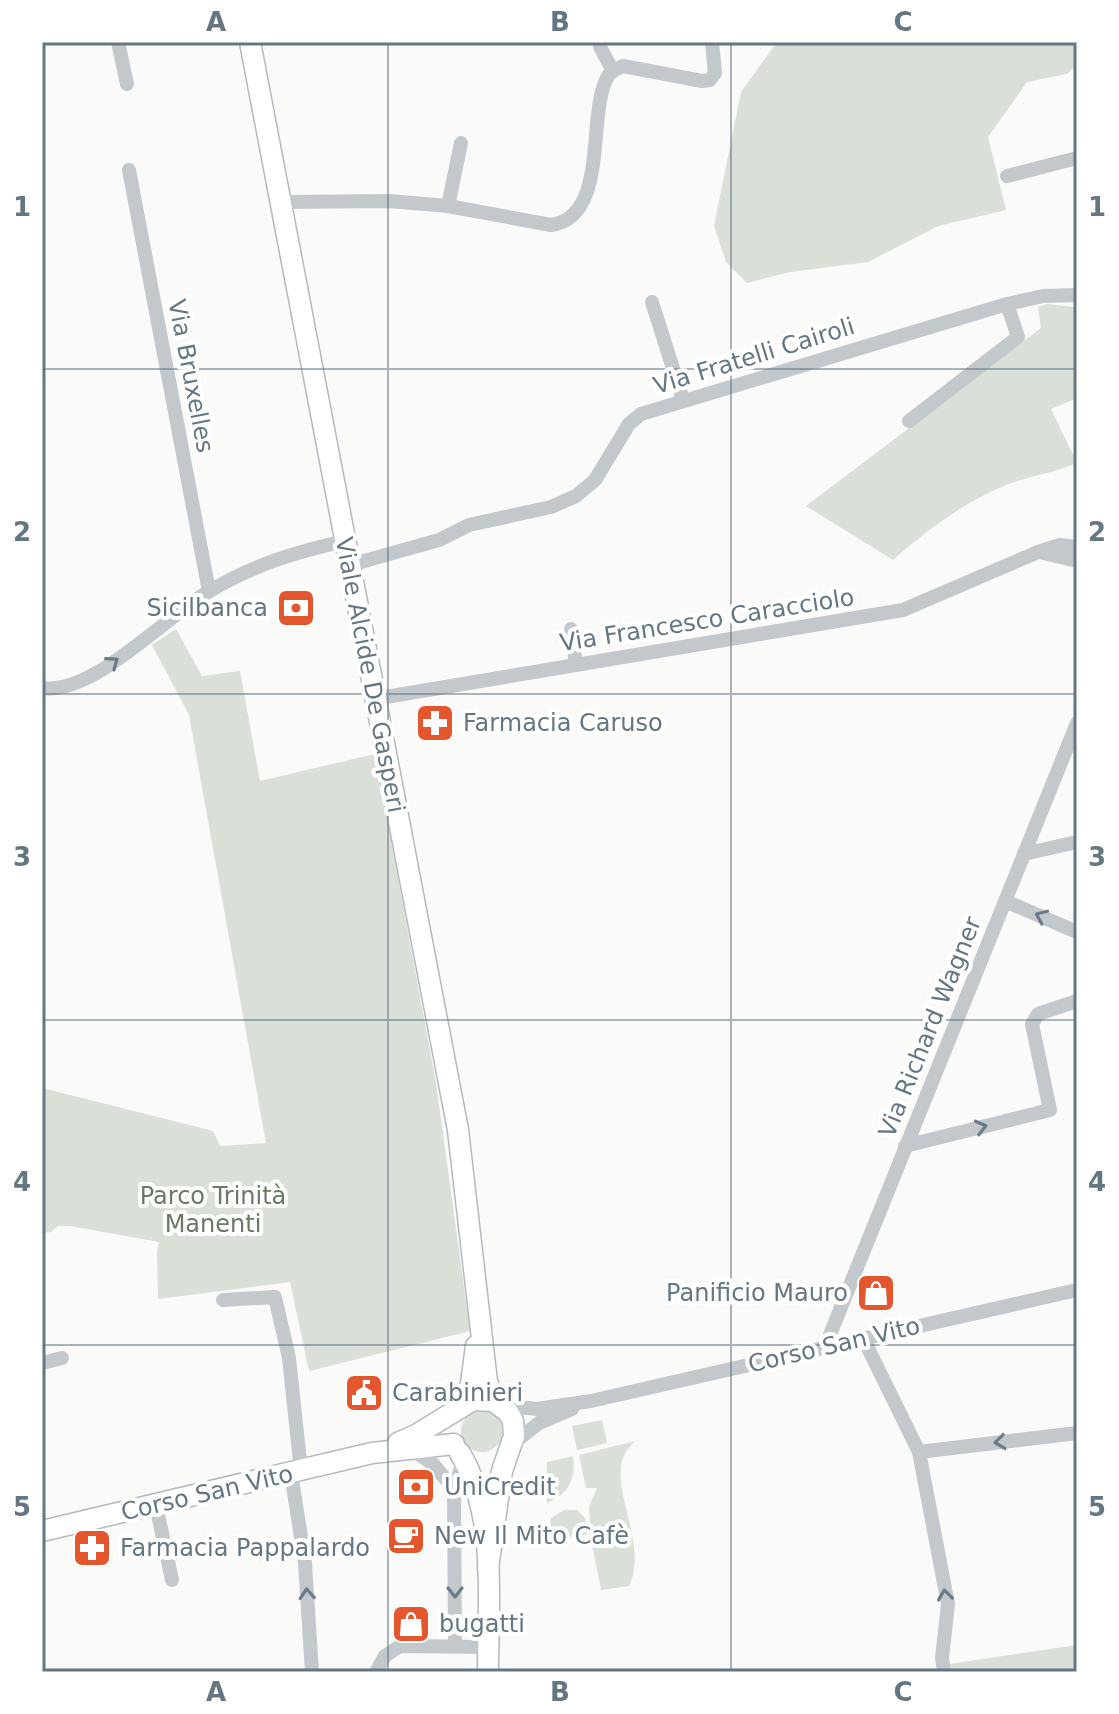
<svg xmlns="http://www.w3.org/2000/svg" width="1119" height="1714" viewBox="0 0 1119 1714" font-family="'DejaVu Sans',sans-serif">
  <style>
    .green { fill: #dadfd7 }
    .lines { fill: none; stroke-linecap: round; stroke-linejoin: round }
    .secondary-casing { stroke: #b3babf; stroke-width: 23 }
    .minor { stroke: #c3c8cc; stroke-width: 14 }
    .secondary { stroke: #fff; stroke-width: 20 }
    .oneway { stroke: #6a7a87 }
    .grid { fill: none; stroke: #657683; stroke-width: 2; stroke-opacity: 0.55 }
    .labels { text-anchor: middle; stroke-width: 8; stroke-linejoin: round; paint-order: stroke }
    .street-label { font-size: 24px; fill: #657683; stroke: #fff }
    .poi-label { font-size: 24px; fill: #657683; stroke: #fff; text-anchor: start }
    .park-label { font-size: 24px; fill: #687a64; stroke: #fff }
    .neatline { fill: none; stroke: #657683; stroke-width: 3 }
    .grid-label { font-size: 26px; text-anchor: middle; font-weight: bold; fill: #657683 }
  </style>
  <rect width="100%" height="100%" fill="#fafaf8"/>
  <g class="green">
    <path d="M 777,42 L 1077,42 L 1077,65 L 1067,74 L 1027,82 L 988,137 L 1006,210 L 938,226 L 868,262 L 790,272 L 747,283 L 726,262 L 714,226 L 741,92 Z"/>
    <path d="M 1047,304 L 1074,307 L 1077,317 L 1077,398 L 1051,409 L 1077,463 C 1054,473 1029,476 1006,485 C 965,501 925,532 893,560 L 806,506 L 1041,328 L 1038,307 Z"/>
    <path d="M 176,629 L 202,676 L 240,671 L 260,781 L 375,754 L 436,1083 L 470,1331 L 309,1371 L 290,1282 L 158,1299 L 157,1251 L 159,1242 L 70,1226 L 58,1226 L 51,1232 L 42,1233 L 42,1088 L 213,1131 L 220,1146 L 266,1143 L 189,715 L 152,645 Z"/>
    <circle cx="482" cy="1431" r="21"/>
    <path d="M 602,1420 L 607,1443 L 577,1450 L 572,1426 Z"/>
    <path d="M 635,1441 C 631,1445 626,1451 624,1456 C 609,1488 649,1545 629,1586 L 601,1590 L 591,1539 L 589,1507 L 597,1488 L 586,1488 L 579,1455 Z"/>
    <path d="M 573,1456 C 576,1479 569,1494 547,1503 L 547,1462 Z"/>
    <path d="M 564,1510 L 577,1510 L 585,1518 L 588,1534 L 547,1541 L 551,1518 Z"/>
    <path d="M 1077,1645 L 1077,1672 L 950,1672 L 949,1664 Z"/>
  </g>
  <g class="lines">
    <defs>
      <g id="secondary">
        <path d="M 250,42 L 458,1130 L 487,1382 L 497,1403"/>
        <path d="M 464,1405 L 471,1384 L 476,1346"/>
        <path d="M 398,1443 L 416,1435 L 473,1400 L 493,1401 L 508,1412 L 513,1421 L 514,1436 L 502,1471 L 488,1568"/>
        <path d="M 460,1453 C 498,1517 488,1601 488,1672"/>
        <path d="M 42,1531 L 372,1453 L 454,1444"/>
      </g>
    </defs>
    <use href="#secondary" class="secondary-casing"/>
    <g class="minor">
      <path d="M 118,42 L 127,84"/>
      <path d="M 601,42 L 600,47 L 613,71"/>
      <path d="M 129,170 L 209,591"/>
      <path d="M 1007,176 L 1077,158"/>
      <path d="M 281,202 L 389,201 L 448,206 L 551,225 C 610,217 586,113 608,76 C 612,70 617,69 623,66 L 702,81 L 710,80 L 715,73 L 712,42"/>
      <path d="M 448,206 L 461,143"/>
      <path d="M 652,302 L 683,400"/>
      <path d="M 909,421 L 1018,337 L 1007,304"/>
      <path d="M 1043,553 L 1077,561"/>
      <path d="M 350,565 L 439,540 L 469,525 L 551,507 L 576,496 L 595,480 L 629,424 L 641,414 L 1007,304 L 1043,296 L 1077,295"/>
      <path d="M 571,629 L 576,664"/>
      <path d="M 42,688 C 93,695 164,618 208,592 C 253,565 295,552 345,541"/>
      <path d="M 374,699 L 903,610 L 1038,552 L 1060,545 L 1077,547"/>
      <path d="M 1024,854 L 1077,842"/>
      <path d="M 1005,901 L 1077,932"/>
      <path d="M 905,1146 L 1050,1110 L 1032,1024 L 1038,1014 L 1077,1001"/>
      <path d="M 223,1300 L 275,1297 L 289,1358 L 301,1471"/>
      <path d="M 863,1338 L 919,1452 L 948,1604 L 942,1658 L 944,1672"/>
      <path d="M 825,1347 L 1077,723"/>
      <path d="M 42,1363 L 62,1358"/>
      <path d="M 501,1405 L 537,1409 L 591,1401 L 1077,1290"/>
      <path d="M 511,1445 L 539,1423 L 572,1409"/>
      <path d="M 411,1449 L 433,1464 L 454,1489"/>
      <path d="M 919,1452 L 1077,1433"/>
      <path d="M 291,1473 L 305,1563 L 312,1672"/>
      <path d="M 156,1505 L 172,1580"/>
      <path d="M 455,1646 L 454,1489 L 464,1459"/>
      <path d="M 376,1672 L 385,1656 L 400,1646 L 488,1647"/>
    </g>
    <use href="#secondary" class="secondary"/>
  </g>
  <defs><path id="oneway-chevron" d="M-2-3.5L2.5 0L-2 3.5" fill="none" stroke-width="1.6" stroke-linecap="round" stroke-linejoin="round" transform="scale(2)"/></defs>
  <g class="oneway">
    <use href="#oneway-chevron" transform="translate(113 662) rotate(-36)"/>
    <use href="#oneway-chevron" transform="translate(1041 916) rotate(-156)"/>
    <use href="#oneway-chevron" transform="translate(981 1127) rotate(-14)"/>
    <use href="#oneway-chevron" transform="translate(1000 1442) rotate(173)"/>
    <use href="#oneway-chevron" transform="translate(455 1592) rotate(90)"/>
    <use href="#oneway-chevron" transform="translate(307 1594) rotate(-94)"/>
    <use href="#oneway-chevron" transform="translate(945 1595) rotate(-97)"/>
  </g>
  <path class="grid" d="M 388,42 L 388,1672M 731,42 L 731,1672M 42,369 L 1077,369M 42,694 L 1077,694M 42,1020 L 1077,1020M 42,1345 L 1077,1345"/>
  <defs>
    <symbol id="bank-square" viewBox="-11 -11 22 22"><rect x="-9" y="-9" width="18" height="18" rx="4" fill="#e4572e" stroke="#fff"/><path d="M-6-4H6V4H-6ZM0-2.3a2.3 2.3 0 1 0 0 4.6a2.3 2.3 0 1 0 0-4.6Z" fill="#fff"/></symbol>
    <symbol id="pharmacy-square" viewBox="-11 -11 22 22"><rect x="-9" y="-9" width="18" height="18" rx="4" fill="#e4572e" stroke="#fff"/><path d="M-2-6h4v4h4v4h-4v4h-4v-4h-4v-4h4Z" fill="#fff"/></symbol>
    <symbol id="shop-square" viewBox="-11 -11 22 22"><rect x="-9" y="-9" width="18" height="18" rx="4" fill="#e4572e" stroke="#fff"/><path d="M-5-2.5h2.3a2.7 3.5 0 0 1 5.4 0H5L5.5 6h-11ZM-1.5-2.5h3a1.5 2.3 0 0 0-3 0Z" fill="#fff"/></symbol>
    <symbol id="civic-square" viewBox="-11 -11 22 22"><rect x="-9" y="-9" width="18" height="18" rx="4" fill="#e4572e" stroke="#fff"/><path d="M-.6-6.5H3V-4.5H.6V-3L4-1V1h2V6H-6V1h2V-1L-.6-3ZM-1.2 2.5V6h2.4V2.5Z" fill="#fff"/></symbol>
    <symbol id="cafe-square" viewBox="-11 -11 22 22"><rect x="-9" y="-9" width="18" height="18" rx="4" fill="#e4572e" stroke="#fff"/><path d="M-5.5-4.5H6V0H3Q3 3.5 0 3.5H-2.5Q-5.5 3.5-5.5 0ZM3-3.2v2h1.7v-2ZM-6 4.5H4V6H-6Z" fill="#fff"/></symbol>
  </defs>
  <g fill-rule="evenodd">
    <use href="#bank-square" x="274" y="586" width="44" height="44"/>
    <use href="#pharmacy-square" x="413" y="701" width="44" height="44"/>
    <use href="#shop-square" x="854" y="1271" width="44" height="44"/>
    <use href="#civic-square" x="342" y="1371" width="44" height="44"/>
    <use href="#bank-square" x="394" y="1465" width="44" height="44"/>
    <use href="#cafe-square" x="384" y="1514" width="44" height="44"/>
    <use href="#pharmacy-square" x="70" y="1526" width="44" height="44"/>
    <use href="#shop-square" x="389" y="1602" width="44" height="44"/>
  </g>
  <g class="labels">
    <g class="street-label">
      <text transform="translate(754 356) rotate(-17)" y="8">Via Fratelli Cairoli</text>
      <text transform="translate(191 376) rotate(79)" y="8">Via Bruxelles</text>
      <text transform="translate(707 620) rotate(-9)" y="8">Via Francesco Caracciolo</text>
      <text transform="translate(370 675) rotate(79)" y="8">Viale Alcide De Gasperi</text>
      <text transform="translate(930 1027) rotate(-68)" y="8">Via Richard Wagner</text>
      <text transform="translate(834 1345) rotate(-13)" y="8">Corso San Vito</text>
      <text transform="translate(207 1493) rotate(-13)" y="8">Corso San Vito</text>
    </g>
    <g class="poi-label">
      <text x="268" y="616" text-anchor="end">Sicilbanca</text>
      <text x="463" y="731">Farmacia Caruso</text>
      <text x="848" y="1301" text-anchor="end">Panificio Mauro</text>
      <text x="392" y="1401">Carabinieri</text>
      <text x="444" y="1495">UniCredit</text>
      <text x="434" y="1544">New Il Mito Cafè</text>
      <text x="120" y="1556">Farmacia Pappalardo</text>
      <text x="439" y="1632">bugatti</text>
    </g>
    <g class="park-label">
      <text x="213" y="1204">Parco Trinità<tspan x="213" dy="28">Manenti</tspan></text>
    </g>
  </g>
  <rect width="1119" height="1714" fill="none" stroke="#ffffff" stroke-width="88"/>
  <rect x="44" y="44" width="1031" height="1626" class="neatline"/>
  <g class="grid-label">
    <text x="216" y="31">A</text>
    <text x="560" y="31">B</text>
    <text x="903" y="31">C</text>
    <text x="22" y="216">1</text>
    <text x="1097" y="216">1</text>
    <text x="22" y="541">2</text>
    <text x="1097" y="541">2</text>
    <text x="22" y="866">3</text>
    <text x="1097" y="866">3</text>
    <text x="22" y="1191">4</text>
    <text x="1097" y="1191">4</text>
    <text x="22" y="1516">5</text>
    <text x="1097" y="1516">5</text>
    <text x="216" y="1701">A</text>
    <text x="560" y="1701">B</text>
    <text x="903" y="1701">C</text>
  </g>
</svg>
